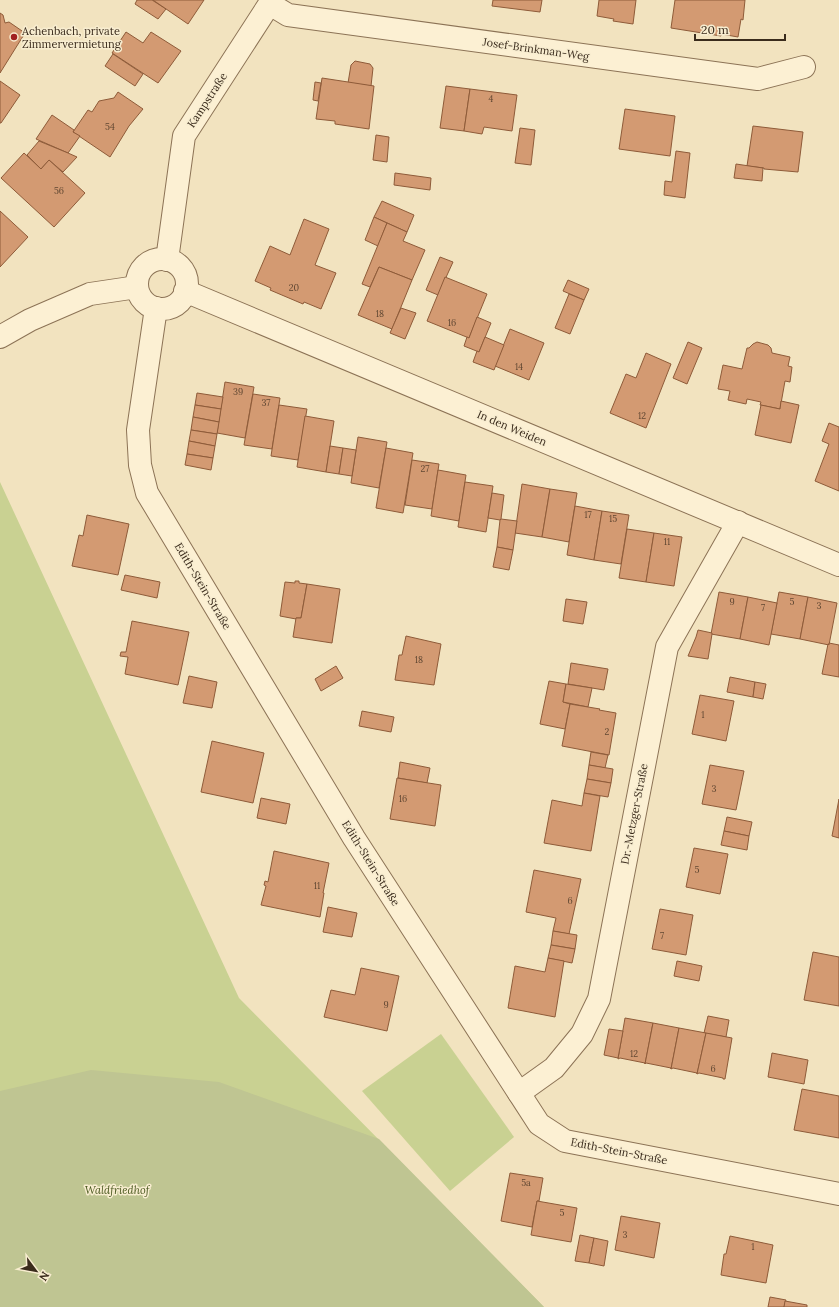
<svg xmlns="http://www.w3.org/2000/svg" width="839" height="1307" viewBox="0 0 839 1307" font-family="Lora,serif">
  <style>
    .green { fill: #c9d192 }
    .cemetery { fill: #bfc592 }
    .building { fill: #d39a72; stroke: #8e5b39 }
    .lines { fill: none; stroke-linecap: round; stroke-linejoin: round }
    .street-casing { stroke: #8c7356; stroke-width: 24 }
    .street { stroke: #fcf0d3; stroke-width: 22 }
    .poi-dot { fill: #a12021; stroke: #f8edd0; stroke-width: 1.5 }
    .labels { text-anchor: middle; stroke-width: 3; stroke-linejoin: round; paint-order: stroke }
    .number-label { font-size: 9px; fill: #604732 }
    .poi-label { font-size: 11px; fill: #3a2b1c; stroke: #f8edd0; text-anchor: start }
    .street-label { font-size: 11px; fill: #3a2b1c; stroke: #f8edd0 }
    .park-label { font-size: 11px; font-style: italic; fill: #4b5920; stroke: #f8edd0 }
  </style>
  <rect width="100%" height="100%" fill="#f2e3bf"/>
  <g class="green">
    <path d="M 0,482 L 239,998 L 544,1307 L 0,1307 Z"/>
    <path d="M 441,1034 L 514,1137 L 450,1191 L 362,1091 Z"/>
  </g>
  <path class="cemetery" d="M 91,1070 L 219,1082 L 379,1139 L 544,1307 L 0,1307 L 0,1091 Z"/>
  <g class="building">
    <path d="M 137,0 L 152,0 L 166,9 L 158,19 L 135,4 Z"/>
    <path d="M 153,0 L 204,0 L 188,24 Z"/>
    <path d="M 493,0 L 542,0 L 540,12 L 492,6 Z"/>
    <path d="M 599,0 L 636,0 L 633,24 L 613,21 L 614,19 L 597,16 Z"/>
    <path d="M 675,0 L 745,0 L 743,20 L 741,19 L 738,37 L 721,34 L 721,36 L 671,28 Z"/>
    <path d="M 0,13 L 3,15 L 5,23 L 9,22 L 25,33 L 0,73 Z"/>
    <path d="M 126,32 L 143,43 L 151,32 L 181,51 L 158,83 L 112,53 Z"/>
    <path d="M 113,54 L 143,74 L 135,86 L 105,66 Z"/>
    <path d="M 355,61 L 370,64 L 373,68 L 371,86 L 348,83 L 351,65 Z"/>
    <path d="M 322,78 L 374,86 L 369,129 L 335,124 L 335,121 L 316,119 Z"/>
    <path d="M 0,81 L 20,95 L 1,123 L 0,123 Z"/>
    <path d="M 315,82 L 321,83 L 318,101 L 313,100 Z"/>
    <path d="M 446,86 L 470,89 L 464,131 L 440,128 Z"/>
    <path d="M 470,89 L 517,95 L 512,131 L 484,127 L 482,134 L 464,131 Z"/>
    <path d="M 118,92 L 143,109 L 129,126 L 110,157 L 73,132 L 88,110 L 92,112 L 99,101 L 114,98 Z"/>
    <path d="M 625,109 L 675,116 L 670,156 L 619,149 Z"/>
    <path d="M 52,115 L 74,130 L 73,132 L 80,136 L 68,153 L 36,139 Z"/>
    <path d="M 753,126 L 803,132 L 798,172 L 764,169 L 764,168 L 747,166 Z"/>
    <path d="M 520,128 L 535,130 L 531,165 L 515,163 Z"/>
    <path d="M 376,135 L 389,137 L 387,162 L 373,160 Z"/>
    <path d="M 39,141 L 68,153 L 77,157 L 63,172 L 49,160 L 41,169 L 27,155 Z"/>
    <path d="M 676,151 L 690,153 L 685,198 L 664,195 L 665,181 L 672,182 Z"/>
    <path d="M 24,153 L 41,169 L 49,160 L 85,193 L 54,227 L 1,178 Z"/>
    <path d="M 736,164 L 763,168 L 762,181 L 734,178 Z"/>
    <path d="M 395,173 L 431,178 L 430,190 L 394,185 Z"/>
    <path d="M 382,201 L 414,215 L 407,232 L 374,217 Z"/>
    <path d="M 0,211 L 28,237 L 0,267 Z"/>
    <path d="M 374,217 L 387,223 L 378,246 L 365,240 Z"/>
    <path d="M 304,219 L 329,229 L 315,265 L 336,273 L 321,309 L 304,302 L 303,304 L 270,290 L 271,288 L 255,281 L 270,246 L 290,255 Z"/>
    <path d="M 387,223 L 407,232 L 403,241 L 425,250 L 412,280 L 379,267 L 370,287 L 362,284 Z"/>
    <path d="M 440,257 L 453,262 L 438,295 L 426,290 Z"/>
    <path d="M 379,267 L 412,280 L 392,329 L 358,315 Z"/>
    <path d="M 445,277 L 487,294 L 469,338 L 427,321 Z"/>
    <path d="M 568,280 L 589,289 L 584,300 L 563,291 Z"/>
    <path d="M 569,294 L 584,300 L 570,334 L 555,328 Z"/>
    <path d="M 401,308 L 416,313 L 405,339 L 390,333 Z"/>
    <path d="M 477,317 L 491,323 L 479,352 L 464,346 L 467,337 L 469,338 Z"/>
    <path d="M 510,329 L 544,343 L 529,380 L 495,366 Z"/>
    <path d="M 485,337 L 504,345 L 494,370 L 473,362 L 477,351 L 479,352 Z"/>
    <path d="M 688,342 L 702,348 L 687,384 L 673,378 Z"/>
    <path d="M 757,342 L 768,345 L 771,348 L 772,353 L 790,357 L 788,366 L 792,367 L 790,382 L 785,381 L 780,409 L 760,405 L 761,402 L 747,399 L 746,404 L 728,400 L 730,391 L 718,389 L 723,365 L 742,369 L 747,348 L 749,348 L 753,344 Z"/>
    <path d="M 646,353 L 671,364 L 646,428 L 610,413 L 626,374 L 636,378 Z"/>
    <path d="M 225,382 L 254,387 L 245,438 L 217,433 Z"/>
    <path d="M 197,393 L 223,397 L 221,409 L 195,405 Z"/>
    <path d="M 253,394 L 280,398 L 272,449 L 244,445 Z"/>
    <path d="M 781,401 L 799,405 L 791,443 L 755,435 L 761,405 L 780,409 Z"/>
    <path d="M 195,405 L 221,409 L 219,422 L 193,417 Z"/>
    <path d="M 279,405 L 307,409 L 298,460 L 271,456 Z"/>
    <path d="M 305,416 L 334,421 L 326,472 L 297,467 Z"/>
    <path d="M 193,417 L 219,422 L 217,434 L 191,430 Z"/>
    <path d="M 829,423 L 839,427 L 839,491 L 815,481 L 829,444 L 822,441 Z"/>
    <path d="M 191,430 L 217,434 L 215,446 L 189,441 Z"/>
    <path d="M 358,437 L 387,442 L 379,488 L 351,483 Z"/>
    <path d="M 189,441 L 215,446 L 213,458 L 187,454 Z"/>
    <path d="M 330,446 L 343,448 L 339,474 L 326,472 Z"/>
    <path d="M 343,448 L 356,450 L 352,476 L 339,474 Z"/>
    <path d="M 386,448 L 413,453 L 403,513 L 376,508 Z"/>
    <path d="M 187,454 L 213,458 L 211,470 L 185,465 Z"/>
    <path d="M 412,460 L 439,464 L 432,509 L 405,505 Z"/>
    <path d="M 438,470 L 466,475 L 459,521 L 431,516 Z"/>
    <path d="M 465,482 L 493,486 L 486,532 L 458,527 Z"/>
    <path d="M 522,484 L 550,489 L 542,537 L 515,533 Z"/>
    <path d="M 550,489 L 577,493 L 569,542 L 542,537 Z"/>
    <path d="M 492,493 L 504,495 L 501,519 L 500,520 L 488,518 Z"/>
    <path d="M 575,506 L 602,511 L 594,560 L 567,555 Z"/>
    <path d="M 602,511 L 629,515 L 621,564 L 594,560 Z"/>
    <path d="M 87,515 L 129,524 L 118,575 L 72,566 L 79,535 L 83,536 Z"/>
    <path d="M 501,519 L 517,521 L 513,550 L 497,547 L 500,520 Z"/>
    <path d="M 627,529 L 654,533 L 646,582 L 619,578 Z"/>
    <path d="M 654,533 L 682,537 L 674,586 L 646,582 Z"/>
    <path d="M 497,547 L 513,550 L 509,570 L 493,567 Z"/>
    <path d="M 125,575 L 160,582 L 157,598 L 121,590 Z"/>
    <path d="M 295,581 L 299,581 L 299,583 L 307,584 L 301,618 L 296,618 L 296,619 L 280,616 L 285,582 L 295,583 Z"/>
    <path d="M 307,584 L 340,589 L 332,643 L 293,637 L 296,618 L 301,618 Z"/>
    <path d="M 719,592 L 748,597 L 740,639 L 711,634 Z"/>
    <path d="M 779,592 L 808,597 L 800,639 L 771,634 Z"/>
    <path d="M 748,597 L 777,603 L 769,645 L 740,639 Z"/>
    <path d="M 808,597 L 837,603 L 829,645 L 800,639 Z"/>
    <path d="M 566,599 L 587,602 L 583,624 L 563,621 Z"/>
    <path d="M 132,621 L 189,632 L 178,685 L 125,674 L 128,657 L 120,656 L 121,652 L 126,652 Z"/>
    <path d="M 698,630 L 712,633 L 712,634 L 708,659 L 688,656 L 696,637 Z"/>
    <path d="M 406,636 L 441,644 L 434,685 L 395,680 L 399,655 L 402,655 Z"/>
    <path d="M 829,643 L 839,645 L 839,677 L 822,674 L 828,644 L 829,645 Z"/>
    <path d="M 571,663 L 608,669 L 604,690 L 568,684 Z"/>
    <path d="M 336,666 L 343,678 L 321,691 L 315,679 Z"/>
    <path d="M 189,676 L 217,682 L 212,708 L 183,703 Z"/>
    <path d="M 730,677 L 755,682 L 753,697 L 727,692 Z"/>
    <path d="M 549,681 L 566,684 L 563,702 L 570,704 L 565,729 L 540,724 Z"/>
    <path d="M 755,682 L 766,684 L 763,699 L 753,697 Z"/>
    <path d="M 566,684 L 592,688 L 588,707 L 563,702 Z"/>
    <path d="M 700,695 L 734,701 L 726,741 L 692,734 Z"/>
    <path d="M 570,704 L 600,709 L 599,710 L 616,713 L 609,755 L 562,746 Z"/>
    <path d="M 362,711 L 394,717 L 391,732 L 359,726 Z"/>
    <path d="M 212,741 L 264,753 L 253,803 L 201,792 Z"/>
    <path d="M 591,752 L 608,755 L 605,768 L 589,765 Z"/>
    <path d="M 400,762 L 430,768 L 427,783 L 398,778 Z"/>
    <path d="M 589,765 L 613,769 L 611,783 L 587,779 Z"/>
    <path d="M 710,765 L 744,771 L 736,810 L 702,804 Z"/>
    <path d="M 397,778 L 441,785 L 435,826 L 390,819 Z"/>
    <path d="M 587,779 L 611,783 L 608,797 L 584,793 Z"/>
    <path d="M 584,793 L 600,796 L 591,851 L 544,843 L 552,800 L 582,806 Z"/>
    <path d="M 261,798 L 290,804 L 286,824 L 257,818 Z"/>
    <path d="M 839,799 L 839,838 L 832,836 Z"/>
    <path d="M 727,817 L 752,822 L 749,836 L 724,831 Z"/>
    <path d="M 724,831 L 749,836 L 747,850 L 721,845 Z"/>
    <path d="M 694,848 L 728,854 L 720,894 L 686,887 Z"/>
    <path d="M 274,851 L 329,863 L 323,893 L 324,893 L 320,917 L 261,905 L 266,886 L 264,885 L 265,881 L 268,882 Z"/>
    <path d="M 534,870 L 581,879 L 569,934 L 553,931 L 556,918 L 526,912 Z"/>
    <path d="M 328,907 L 357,913 L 352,937 L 323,932 Z"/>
    <path d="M 660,909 L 693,915 L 686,955 L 652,949 Z"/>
    <path d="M 553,931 L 577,935 L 575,949 L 551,945 Z"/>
    <path d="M 551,945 L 575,949 L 572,963 L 548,958 Z"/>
    <path d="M 813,952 L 839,957 L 839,1006 L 804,1000 Z"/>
    <path d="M 548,958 L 564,961 L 555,1017 L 508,1008 L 515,966 L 545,972 Z"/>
    <path d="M 677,961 L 702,966 L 699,981 L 674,976 Z"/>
    <path d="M 361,968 L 399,976 L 387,1031 L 324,1017 L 331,990 L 355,995 Z"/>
    <path d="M 708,1016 L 729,1020 L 726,1037 L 704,1033 Z"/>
    <path d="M 625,1018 L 653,1023 L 645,1064 L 645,1063 L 620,1058 L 618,1059 Z"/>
    <path d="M 653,1023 L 679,1028 L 671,1069 L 671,1068 L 646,1063 L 645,1064 Z"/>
    <path d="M 679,1028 L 706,1033 L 697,1074 L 697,1073 L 673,1068 L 671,1069 Z"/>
    <path d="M 609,1029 L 623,1031 L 618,1058 L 604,1055 Z"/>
    <path d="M 706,1033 L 732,1038 L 725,1079 L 723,1079 L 723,1078 L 699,1073 L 697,1074 Z"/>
    <path d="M 772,1053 L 808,1060 L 804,1084 L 768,1077 Z"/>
    <path d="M 802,1089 L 839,1096 L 839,1138 L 794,1130 Z"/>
    <path d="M 510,1173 L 543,1178 L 539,1201 L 537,1201 L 532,1227 L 501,1221 Z"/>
    <path d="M 537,1201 L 577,1208 L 571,1242 L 531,1235 Z"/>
    <path d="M 621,1216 L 660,1223 L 654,1258 L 615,1250 Z"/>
    <path d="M 580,1235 L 594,1238 L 589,1263 L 575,1261 Z"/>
    <path d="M 730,1236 L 773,1245 L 766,1283 L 721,1275 L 724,1254 L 726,1254 Z"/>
    <path d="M 594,1238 L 608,1241 L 604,1266 L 589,1263 Z"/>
    <path d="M 770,1297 L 786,1300 L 784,1307 L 768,1307 Z"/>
    <path d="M 785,1301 L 807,1305 L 807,1307 L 784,1307 Z"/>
  </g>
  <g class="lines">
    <defs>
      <g id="street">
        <path d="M 270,4 L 288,15 L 758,79 L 804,67"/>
        <circle cx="162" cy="284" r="25"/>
        <path d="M 167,260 L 184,136 L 272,0"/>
        <path d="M 185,291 L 839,565"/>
        <path d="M 156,308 L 138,430 L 140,465 L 147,493 L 354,838 L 539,1124 L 565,1141 L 839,1194"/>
        <path d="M 0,337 L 30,320 L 90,294 L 137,287"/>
        <path d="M 519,1093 L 554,1068 L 582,1034 L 599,999 L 667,647 L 738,522"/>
      </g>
    </defs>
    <use href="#street" class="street-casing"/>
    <use href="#street" class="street"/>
  </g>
  <circle class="poi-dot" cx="14" cy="37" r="4"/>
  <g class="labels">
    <g class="number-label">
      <text x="491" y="102">4</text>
      <text x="110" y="130">54</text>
      <text x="59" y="194">56</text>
      <text x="294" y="291">20</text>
      <text x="380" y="317">18</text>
      <text x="452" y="326">16</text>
      <text x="519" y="370">14</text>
      <text x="238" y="395">39</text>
      <text x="266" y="406">37</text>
      <text x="642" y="419">12</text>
      <text x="425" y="472">27</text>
      <text x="588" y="518">17</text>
      <text x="613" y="522">15</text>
      <text x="667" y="545">11</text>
      <text x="732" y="605">9</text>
      <text x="792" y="605">5</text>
      <text x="819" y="609">3</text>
      <text x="763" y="611">7</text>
      <text x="419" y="663">18</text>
      <text x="703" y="718">1</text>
      <text x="607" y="735">2</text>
      <text x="714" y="792">3</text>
      <text x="403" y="802">16</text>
      <text x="697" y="873">5</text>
      <text x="317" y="889">11</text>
      <text x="570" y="904">6</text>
      <text x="662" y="939">7</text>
      <text x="386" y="1008">9</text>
      <text x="634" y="1057">12</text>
      <text x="713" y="1072">6</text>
      <text x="526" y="1186">5a</text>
      <text x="562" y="1216">5</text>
      <text x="625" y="1238">3</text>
      <text x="753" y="1250">1</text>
    </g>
    <g class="poi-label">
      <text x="22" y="35">Achenbach, private<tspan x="22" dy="13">Zimmervermietung</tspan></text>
    </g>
    <g class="street-label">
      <text transform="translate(536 49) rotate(8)" y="4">Josef-Brinkman-Weg</text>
      <text transform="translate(207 100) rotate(-57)" y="4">Kampstraße</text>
      <text transform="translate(512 428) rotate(23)" y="4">In den Weiden</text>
      <text transform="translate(203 586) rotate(59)" y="4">Edith-Stein-Straße</text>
      <text transform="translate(634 814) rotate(-79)" y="4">Dr.-Metzger-Straße</text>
      <text transform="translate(371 863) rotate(58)" y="4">Edith-Stein-Straße</text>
      <text transform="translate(619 1151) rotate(11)" y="4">Edith-Stein-Straße</text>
    </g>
    <g class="park-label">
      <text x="117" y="1194">Waldfriedhof</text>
    </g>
  </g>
  <g transform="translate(36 1271) rotate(122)" stroke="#f8edd0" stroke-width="3" paint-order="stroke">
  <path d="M0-3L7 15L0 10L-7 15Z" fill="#3a2b1c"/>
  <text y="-6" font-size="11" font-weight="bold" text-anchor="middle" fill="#3a2b1c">N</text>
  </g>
  <path d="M695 34v6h90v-6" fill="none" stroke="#3a2b1c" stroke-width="2"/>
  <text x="701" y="34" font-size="12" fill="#3a2b1c" stroke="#f8edd0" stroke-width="3" paint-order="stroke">20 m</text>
</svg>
